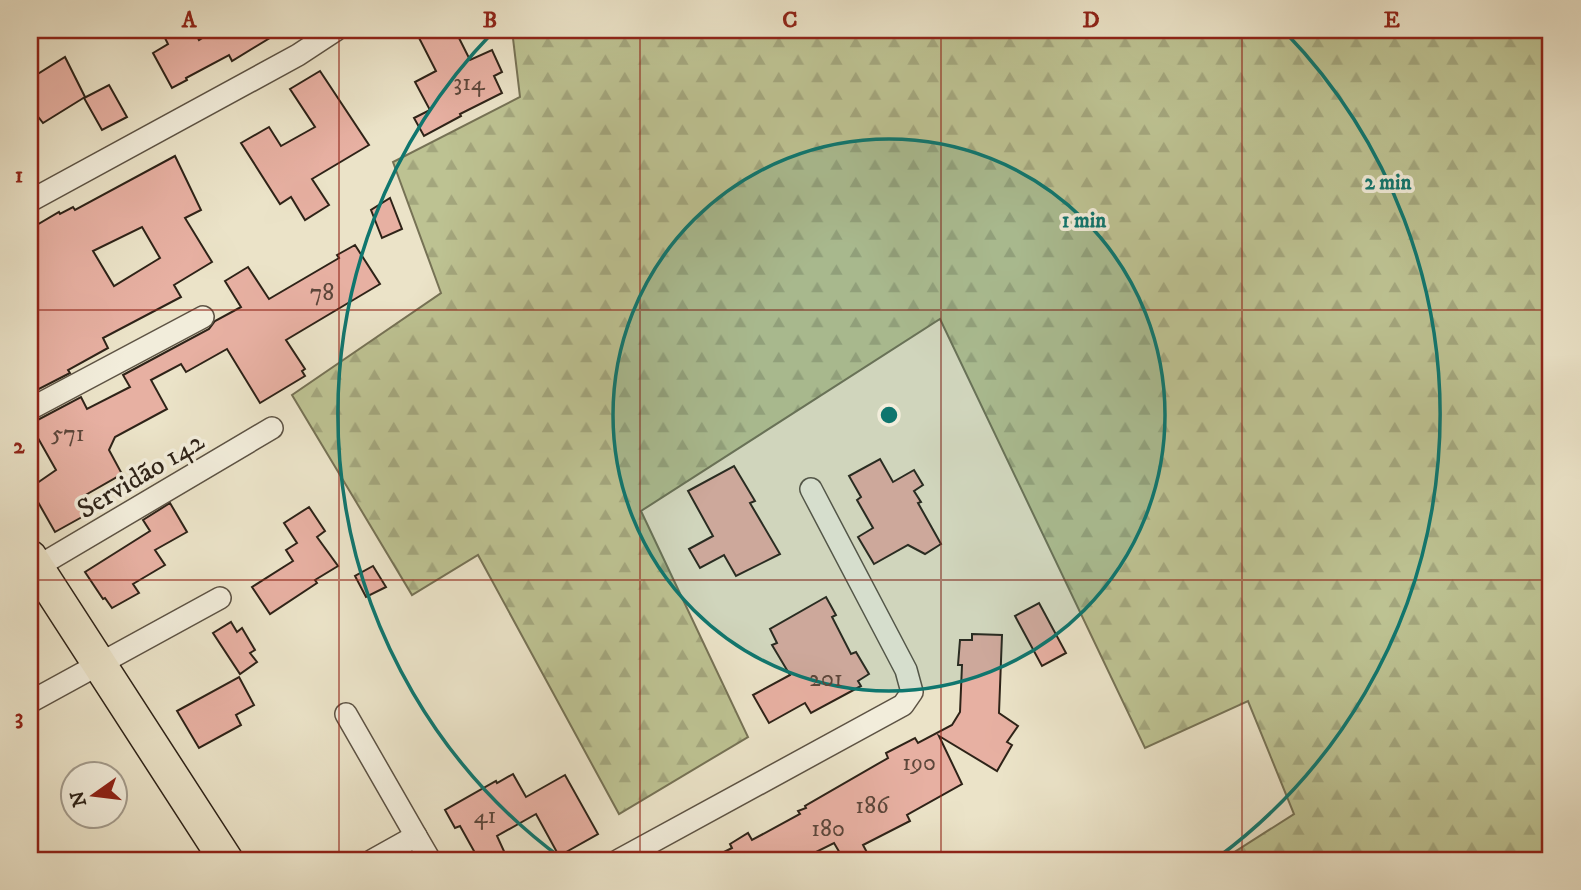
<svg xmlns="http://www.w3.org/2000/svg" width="1581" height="890" viewBox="0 0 1581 890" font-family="'IM FELL DW Pica',serif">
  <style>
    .forest { fill: url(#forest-firs); stroke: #767255; stroke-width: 2 }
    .building { fill: #e7b0a2; stroke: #2e2318; stroke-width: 2; fill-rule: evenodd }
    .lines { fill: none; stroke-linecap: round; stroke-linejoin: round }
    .street-casing { stroke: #5d5344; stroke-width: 24 }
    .primary-casing { stroke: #2e2318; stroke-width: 36 }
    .street { stroke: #f2eddb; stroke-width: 21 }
    .primary { stroke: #ebe3c8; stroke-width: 33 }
    .grid { fill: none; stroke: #8f2418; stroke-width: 2; stroke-opacity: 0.55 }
    .ring { fill: none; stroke: #0f766e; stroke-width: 3.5 }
    .labels { text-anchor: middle; stroke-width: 7; stroke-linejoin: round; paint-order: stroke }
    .number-label { font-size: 24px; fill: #5c463a }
    .street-label { font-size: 28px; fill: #2e2318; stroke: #f2eddb }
    .centre { fill: #0f766e; stroke: #f2eddb; stroke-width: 3.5 }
    .ring-label { font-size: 21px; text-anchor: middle; font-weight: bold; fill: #0f766e; stroke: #f2eddb; stroke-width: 7; stroke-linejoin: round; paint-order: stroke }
    .neatline { fill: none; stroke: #8f2418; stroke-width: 2.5 }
    .grid-label { font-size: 23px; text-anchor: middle; font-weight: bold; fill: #8f2418 }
  </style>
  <defs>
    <pattern id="forest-firs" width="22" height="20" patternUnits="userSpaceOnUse" patternTransform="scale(1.75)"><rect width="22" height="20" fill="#bdc292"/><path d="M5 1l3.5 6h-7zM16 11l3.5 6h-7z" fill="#a3a67d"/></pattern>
  </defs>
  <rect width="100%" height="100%" fill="#ebe3c8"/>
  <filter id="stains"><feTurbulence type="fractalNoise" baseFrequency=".00286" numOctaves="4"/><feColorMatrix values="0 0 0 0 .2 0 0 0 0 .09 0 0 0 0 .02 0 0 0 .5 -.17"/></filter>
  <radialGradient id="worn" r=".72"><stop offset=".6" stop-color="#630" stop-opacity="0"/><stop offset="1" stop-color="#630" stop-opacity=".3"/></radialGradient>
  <path class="forest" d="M 512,30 L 1551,30 L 1551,860 L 1222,860 L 1294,814 L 1248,701 L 1145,748 L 940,319 L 641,511 L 748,737 L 619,814 L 478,555 L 412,595 L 292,395 L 441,293 L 393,162 L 520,97 Z"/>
  <g class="building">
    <path d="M 161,30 L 194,30 L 199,40 L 215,30 L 283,30 L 232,61 L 229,55 L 186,78 L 187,80 L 172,88 L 153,53 L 168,44 Z"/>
    <path d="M 415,30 L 455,30 L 470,60 L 492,50 L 502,72 L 494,76 L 502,93 L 460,114 L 461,116 L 424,136 L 414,118 L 430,110 L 415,82 L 436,71 Z"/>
    <path d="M 65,57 L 85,97 L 43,123 L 36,114 L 30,118 L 30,75 L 36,75 Z"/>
    <path d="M 320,71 L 369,145 L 312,179 L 329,205 L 305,220 L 291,197 L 280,204 L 241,143 L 269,127 L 281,146 L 315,127 L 290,89 Z"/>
    <path d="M 109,85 L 127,117 L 102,130 L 84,98 Z"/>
    <path d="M 175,156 L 201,210 L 185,218 L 212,262 L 174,285 L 181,297 L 103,338 L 108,348 L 68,370 L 70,373 L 37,390 L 30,378 L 30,229 L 59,212 L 60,214 L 73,207 L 75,210 ZM 142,227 L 160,258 L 114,286 L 93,251 Z"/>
    <path d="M 390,198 L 402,229 L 382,238 L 371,210 Z"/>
    <path d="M 355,245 L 380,284 L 286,340 L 305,369 L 302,371 L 305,376 L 260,403 L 227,349 L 186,372 L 181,364 L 151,380 L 167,409 L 115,437 L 109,450 L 122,474 L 82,497 L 91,512 L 55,532 L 30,488 L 56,470 L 30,424 L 81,397 L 87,409 L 130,387 L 123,375 L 209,329 L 215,321 L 241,307 L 225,281 L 248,267 L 269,299 L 339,258 L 337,255 Z"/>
    <path d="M 880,459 L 893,482 L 914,470 L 923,485 L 914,491 L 921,502 L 918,503 L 941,544 L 925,554 L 908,545 L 874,564 L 858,537 L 873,528 L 857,500 L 861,497 L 849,476 Z"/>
    <path d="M 734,466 L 755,501 L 750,503 L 780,554 L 736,576 L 724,555 L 700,568 L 689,549 L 713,536 L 688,491 Z"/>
    <path d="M 170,503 L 187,532 L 155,550 L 165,565 L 133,584 L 139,593 L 112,608 L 105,598 L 103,599 L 85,572 L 150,531 L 143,520 Z"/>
    <path d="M 309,507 L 325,531 L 317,537 L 338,566 L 315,580 L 317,583 L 270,614 L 252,587 L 293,561 L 286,550 L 297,543 L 284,523 Z"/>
    <path d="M 373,566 L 386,587 L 366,597 L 355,576 Z"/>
    <path d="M 826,597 L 836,615 L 832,617 L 851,654 L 856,652 L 869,674 L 858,681 L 861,686 L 811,713 L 805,703 L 769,723 L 753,695 L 790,675 L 772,645 L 777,643 L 770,629 Z"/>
    <path d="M 1039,603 L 1066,653 L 1042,666 L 1015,616 Z"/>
    <path d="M 231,622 L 237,632 L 242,628 L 255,650 L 250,653 L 257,662 L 240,674 L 213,633 Z"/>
    <path d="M 972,634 L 1002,635 L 999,713 L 1018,726 L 1007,742 L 1012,745 L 997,771 L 939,736 L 962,784 L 907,815 L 910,821 L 863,845 L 871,860 L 844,860 L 834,843 L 800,860 L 708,860 L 732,848 L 730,844 L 748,833 L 752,840 L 800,814 L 798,811 L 806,808 L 805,806 L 888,758 L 886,753 L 915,738 L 918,743 L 952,725 L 960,712 L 962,665 L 958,665 L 960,640 L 972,640 Z"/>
    <path d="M 239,677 L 254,705 L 236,715 L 241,725 L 199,748 L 177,711 Z"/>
    <path d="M 513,774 L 526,797 L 565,775 L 598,834 L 559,856 L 536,814 L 497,836 L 508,860 L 479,860 L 460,826 L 455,828 L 445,810 L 496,781 L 497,783 Z"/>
  </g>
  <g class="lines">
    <defs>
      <g id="street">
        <path d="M 30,201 L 298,55 L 336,30"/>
        <path d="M 30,409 L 203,317"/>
        <path d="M 37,567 L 272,428"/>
        <path d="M 30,702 L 220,598"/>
        <path d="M 346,714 L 416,836"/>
        <path d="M 373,860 L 416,836 L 430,860"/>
        <path d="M 619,860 L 903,705 L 912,692 L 906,670 L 811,489"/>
      </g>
      <path id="primary" d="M 30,557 L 226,860"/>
    </defs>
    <use href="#street" class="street-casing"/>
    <use href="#primary" class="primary-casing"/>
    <use href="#street" class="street"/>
    <use href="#primary" class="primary"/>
  </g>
  <path class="grid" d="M 339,30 L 339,860M 640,30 L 640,860M 941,30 L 941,860M 1242,30 L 1242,860M 30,310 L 1551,310M 30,580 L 1551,580"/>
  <circle cx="889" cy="415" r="276" fill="#0f766e" fill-opacity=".12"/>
  <g class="ring">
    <circle cx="889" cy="415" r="276"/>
    <path d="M561 858A551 551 0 0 1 493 32M1285 32A551 551 0 0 1 1217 858"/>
  </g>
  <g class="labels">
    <g class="number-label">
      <text x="469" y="90">314</text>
      <text x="322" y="300">78</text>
      <text x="68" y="441">571</text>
      <text x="826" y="686">201</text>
      <text x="919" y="770">190</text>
      <text x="872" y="813">186</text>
      <text x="485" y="823">41</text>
      <text x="828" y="836">180</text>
    </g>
    <g class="street-label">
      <text transform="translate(140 474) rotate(-31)" y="10">Servidão 142</text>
    </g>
  </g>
  <circle cx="889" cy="415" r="10" class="centre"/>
  <g class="ring-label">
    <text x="1388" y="189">2 min</text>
    <text x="1084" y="227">1 min</text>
  </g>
  <rect width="1581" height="890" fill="none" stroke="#ebe3c8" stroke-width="77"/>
  <g transform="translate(94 795) rotate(256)"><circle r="33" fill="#f2eddb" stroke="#a49c8d" stroke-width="2"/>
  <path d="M0-5L12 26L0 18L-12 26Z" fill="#8f2418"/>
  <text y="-10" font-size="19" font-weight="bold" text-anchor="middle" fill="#2e2318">N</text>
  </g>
  <rect x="38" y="38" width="1504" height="814" class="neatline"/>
  <g class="grid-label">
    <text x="189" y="27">A</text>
    <text x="490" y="27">B</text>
    <text x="790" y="27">C</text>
    <text x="1091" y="27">D</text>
    <text x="1392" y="27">E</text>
    <text x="19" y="182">1</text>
    <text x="19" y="453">2</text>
    <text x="19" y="724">3</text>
  </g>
  <rect width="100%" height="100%" filter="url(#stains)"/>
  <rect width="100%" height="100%" fill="url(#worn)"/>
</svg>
